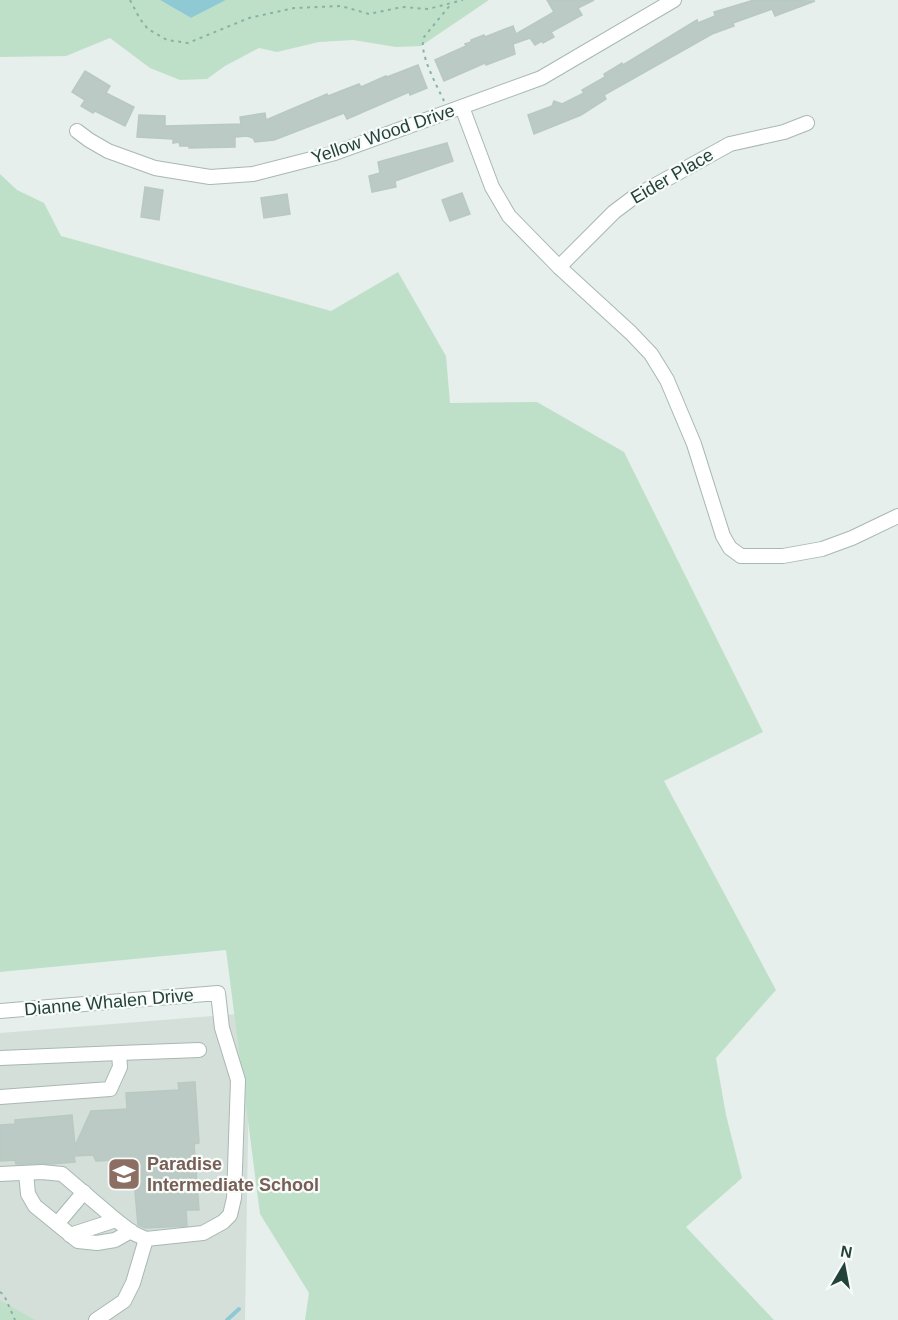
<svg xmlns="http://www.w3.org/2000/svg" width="898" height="1320" viewBox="0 0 898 1320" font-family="Helvetica,sans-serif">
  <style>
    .built { fill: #d4dfda }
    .green { fill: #bfe0c8 }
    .water { fill: #8ec9d4 }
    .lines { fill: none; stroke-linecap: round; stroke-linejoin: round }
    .stream { stroke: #8ec9d4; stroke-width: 4 }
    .building { fill: #bbcac4; stroke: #b8c9c2; stroke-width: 1.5 }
    .minor-casing { stroke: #a8b8b2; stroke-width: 16 }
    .path { stroke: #86b3a5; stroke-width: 2; stroke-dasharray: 3 4.5; stroke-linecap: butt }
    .minor { stroke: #fff; stroke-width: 14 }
    .labels { text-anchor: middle; stroke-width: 4.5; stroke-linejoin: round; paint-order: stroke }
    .street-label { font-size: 18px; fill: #24423a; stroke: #f7fbf9 }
    .education-label { font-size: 18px; font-weight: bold; fill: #785e54; stroke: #f7fbf9; text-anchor: start }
  </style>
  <rect width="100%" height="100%" fill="#e6efeb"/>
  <path class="built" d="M 250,1013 L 245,1320 L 6,1320 L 0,1316 L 0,1033 Z"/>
  <g class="green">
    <path d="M 0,0 L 160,0 L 191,18 L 226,0 L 489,0 L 421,46 L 396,47 L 353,40 L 319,42 L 277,52 L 259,48 L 225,66 L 207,79 L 180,80 L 150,68 L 110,38 L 66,56 L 0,57 Z"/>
    <path d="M 0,174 L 17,190 L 44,203 L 61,236 L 331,311 L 398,272 L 446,356 L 450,403 L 537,402 L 624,452 L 763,732 L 664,781 L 776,990 L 716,1058 L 726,1115 L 742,1178 L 686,1227 L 774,1320 L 305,1320 L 309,1293 L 260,1214 L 226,950 L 0,972 Z"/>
    <path d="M 0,1300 L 35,1320 L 0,1320 Z"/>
  </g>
  <path class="water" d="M 160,0 L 226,0 L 191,18 Z"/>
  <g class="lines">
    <path class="stream" d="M 227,1320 L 239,1309"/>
  </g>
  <g class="building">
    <path d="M 547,0 L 594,0 L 578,8 L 582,15 L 551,32 L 554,37 L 543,43 L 542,41 L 535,45 L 530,38 L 513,44 L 515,54 L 486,65 L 485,63 L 444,81 L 435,60 L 466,46 L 465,44 L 471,42 L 471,40 L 484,35 L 485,37 L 513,26 L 516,34 L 554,12 Z"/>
    <path d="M 754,0 L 815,1 L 775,16 L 772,9 L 733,23 L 734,26 L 712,34 L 604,95 L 606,99 L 581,115 L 534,134 L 528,115 L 552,106 L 554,101 L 562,104 L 584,93 L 582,90 L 605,77 L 604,74 L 622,63 L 623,65 L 697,20 L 698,23 L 715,16 L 714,12 Z"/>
    <path d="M 418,65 L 427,88 L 410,95 L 409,92 L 347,119 L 344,113 L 274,140 L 255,142 L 253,138 L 247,136 L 235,137 L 235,147 L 189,148 L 189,146 L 180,146 L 179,142 L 173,143 L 173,139 L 137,137 L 139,115 L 165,116 L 165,126 L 241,124 L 240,117 L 265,113 L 266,120 L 327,94 L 328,96 L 359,84 L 361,87 L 386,76 L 387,77 Z"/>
    <path d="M 85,71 L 110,86 L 106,93 L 134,107 L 125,126 L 95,111 L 93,113 L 81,106 L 85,100 L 72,92 Z"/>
    <path d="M 447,143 L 453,161 L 395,181 L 396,187 L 372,192 L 369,176 L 380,173 L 378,162 Z"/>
    <path d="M 145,187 L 163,190 L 159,220 L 141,217 Z"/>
    <path d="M 462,193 L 470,214 L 450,221 L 442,200 Z"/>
    <path d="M 287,194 L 290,214 L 264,218 L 261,198 Z"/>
    <path d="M 195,1082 L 199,1143 L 194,1144 L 199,1210 L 186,1210 L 187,1226 L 145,1228 L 138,1225 L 133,1169 L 128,1169 L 128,1164 L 117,1165 L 117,1160 L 96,1161 L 93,1155 L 74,1156 L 75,1162 L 50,1164 L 16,1164 L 15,1160 L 0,1161 L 0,1125 L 15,1124 L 15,1120 L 72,1115 L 75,1146 L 91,1111 L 127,1109 L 126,1093 L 179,1090 L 178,1083 Z"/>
  </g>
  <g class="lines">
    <defs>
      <g id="minor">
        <path d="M 462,107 L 492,187 L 509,216 L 559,267 L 631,333 L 651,354 L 667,380 L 694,444 L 723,536 L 730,548 L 741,556 L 783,556 L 822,549 L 852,538 L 898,516"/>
        <path d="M 77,131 L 89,140 L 108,151 L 155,168 L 210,177 L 253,174 L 335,153 L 541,78 L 674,0"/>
        <path d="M 559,267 L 614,212 L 634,197 L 730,144 L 784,132 L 807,123"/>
        <path d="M 0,1011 L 218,993 L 222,1028 L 238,1080 L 234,1198 L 230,1215 L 223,1222 L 203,1233 L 146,1239 L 133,1233 L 116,1220 L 62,1174 L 42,1172 L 0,1174"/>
        <path d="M 0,1058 L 119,1053"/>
        <path d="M 0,1097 L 110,1089 L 120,1067 L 119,1053 L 199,1050"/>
        <path d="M 26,1173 L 28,1194 L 35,1206 L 78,1241 L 97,1243 L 115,1240 L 131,1231"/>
        <path d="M 57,1224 L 84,1192"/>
        <path d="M 70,1235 L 116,1220"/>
        <path d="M 96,1320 L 124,1301 L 133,1283 L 146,1239"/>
      </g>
    </defs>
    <use href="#minor" class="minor-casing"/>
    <g class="path">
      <path d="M 130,0 L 140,19 L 148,29 L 167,40 L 188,43 L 249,18 L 294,8 L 341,6 L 369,14 L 402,7 L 428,9 L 463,0"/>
      <path d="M 444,101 C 437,86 418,52 424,37 L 451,4"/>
      <path d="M 0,1292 L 4,1295 L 15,1320"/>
    </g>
    <use href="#minor" class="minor"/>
  </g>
  <defs>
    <symbol id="school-square" viewBox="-11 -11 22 22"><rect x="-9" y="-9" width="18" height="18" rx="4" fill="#8d6e63" stroke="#f7fbf9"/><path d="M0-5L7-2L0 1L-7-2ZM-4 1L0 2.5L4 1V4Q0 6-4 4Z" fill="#fff"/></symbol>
  </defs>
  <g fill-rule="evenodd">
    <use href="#school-square" x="105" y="1155" width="38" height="38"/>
  </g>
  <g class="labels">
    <g class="street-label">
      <text transform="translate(383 134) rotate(-19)" y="6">Yellow Wood Drive</text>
      <text transform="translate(672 176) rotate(-30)" y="6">Eider Place</text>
      <text transform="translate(109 1002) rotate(-5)" y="6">Dianne Whalen Drive</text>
    </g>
    <g class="education-label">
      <text x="147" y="1170">Paradise<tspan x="147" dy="21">Intermediate School</tspan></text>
    </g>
  </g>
  <g transform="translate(844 1266) rotate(10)" stroke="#f7fbf9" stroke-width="4.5" paint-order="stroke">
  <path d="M0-4.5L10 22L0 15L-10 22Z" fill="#24423a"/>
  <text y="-9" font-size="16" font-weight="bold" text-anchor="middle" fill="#24423a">N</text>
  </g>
</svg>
